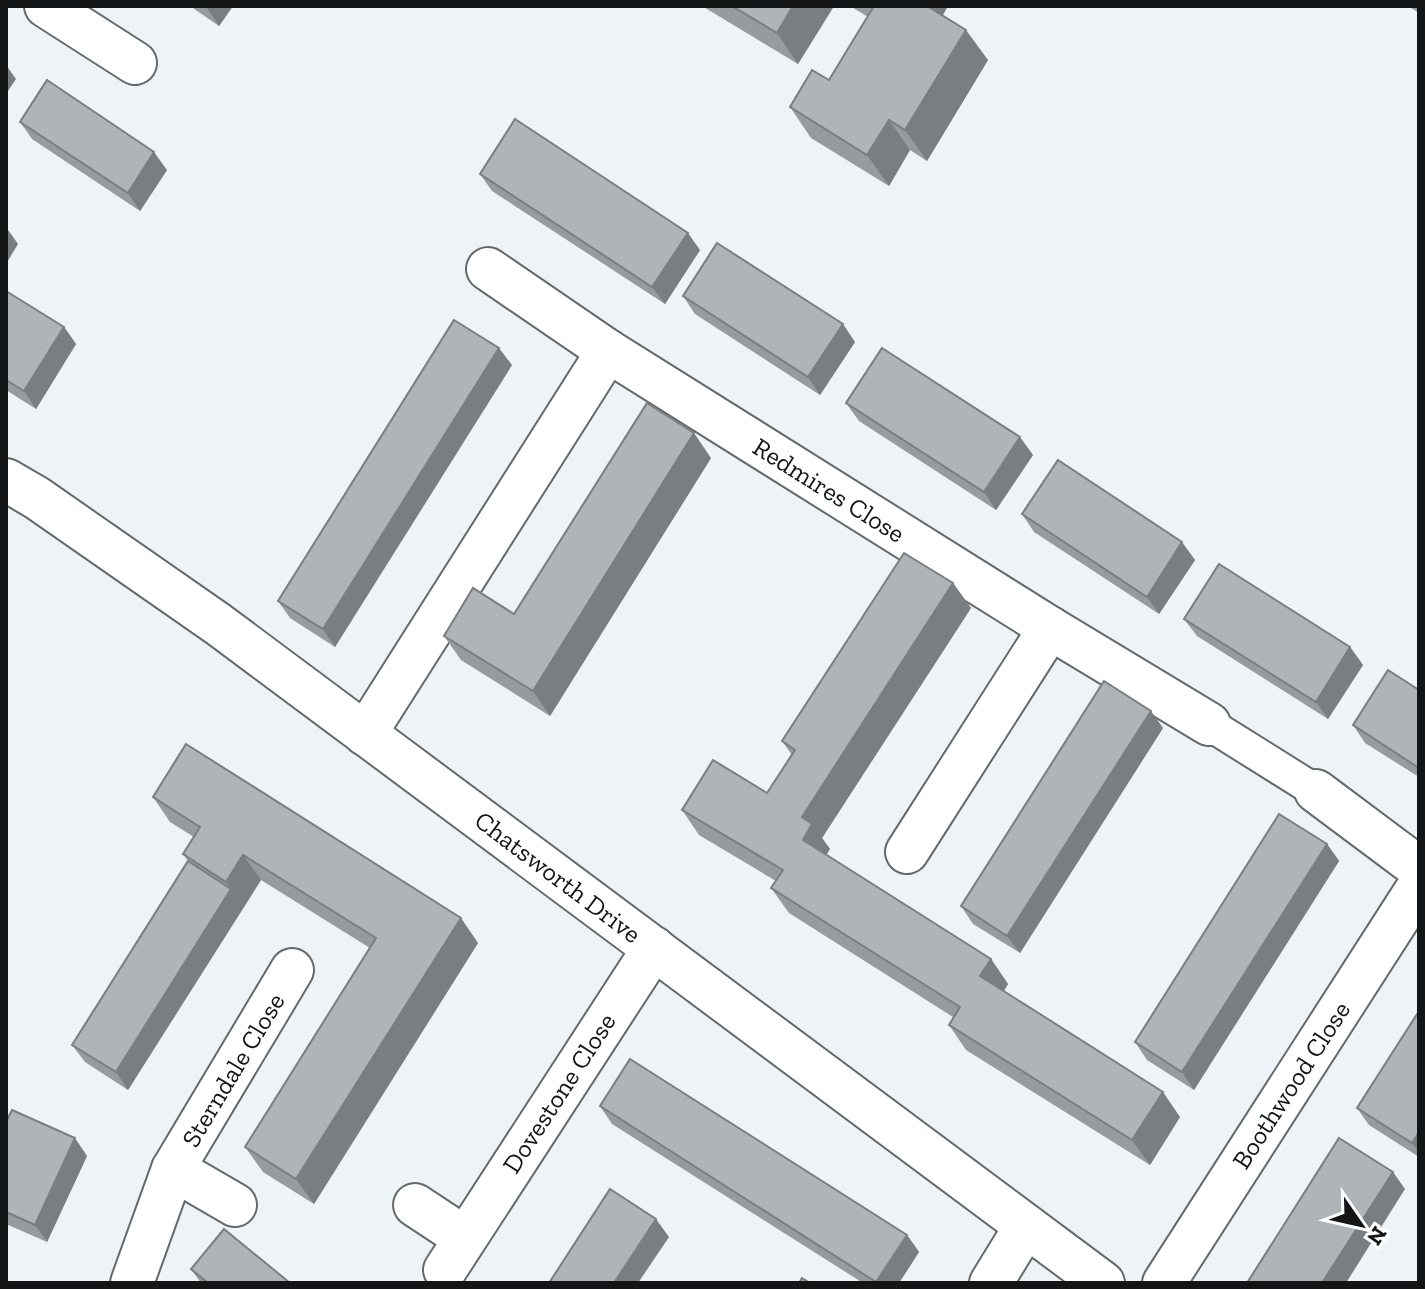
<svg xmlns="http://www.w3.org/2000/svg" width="1425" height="1289" viewBox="0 0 1425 1289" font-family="'Zilla Slab',serif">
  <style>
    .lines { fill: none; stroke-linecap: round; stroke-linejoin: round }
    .pedestrian-casing { stroke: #64696c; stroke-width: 36 }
    .minor-casing { stroke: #64696c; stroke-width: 46 }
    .pedestrian { stroke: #fff; stroke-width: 32 }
    .minor { stroke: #fff; stroke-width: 42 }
    .wall { fill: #969b9d }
    .shaded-wall { fill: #7a7e80 }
    .building { fill: #aeb4b7; stroke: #7a7e80; stroke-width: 2 }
    .labels { text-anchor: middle; stroke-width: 6; stroke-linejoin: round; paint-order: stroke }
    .street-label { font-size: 26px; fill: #131516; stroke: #fff }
  </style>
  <rect width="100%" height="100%" fill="#edf3f6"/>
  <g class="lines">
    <defs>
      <path id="pedestrian" d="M 1209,724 L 1316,791"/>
      <g id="minor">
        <path d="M 46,6 L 135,63"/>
        <path d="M 488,269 L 608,351 L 1050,628 L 1209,724"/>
        <path d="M 6,480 L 37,498 L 218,624 L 1103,1283"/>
        <path d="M 365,734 L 608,351"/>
        <path d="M 1316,791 L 1419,868"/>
        <path d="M 907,852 L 1050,628"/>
        <path d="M 173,1169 L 235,1205"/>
        <path d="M 415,1205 L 465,1238"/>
        <path d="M 445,1270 L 654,948"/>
        <path d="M 132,1283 L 173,1169 L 292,970"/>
        <path d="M 991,1283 L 1026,1226"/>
        <path d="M 1164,1283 L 1419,886"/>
      </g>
    </defs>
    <use href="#pedestrian" class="pedestrian-casing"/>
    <use href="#minor" class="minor-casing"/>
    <use href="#pedestrian" class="pedestrian"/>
    <use href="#minor" class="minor"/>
  </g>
  <g class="wall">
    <path d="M 190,6 L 233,6 L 219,26 Z"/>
    <path d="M 702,6 L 834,6 L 798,64 Z"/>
    <path d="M 850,6 L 948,6 L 943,15 L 988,60 L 927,161 L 910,150 L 889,186 L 811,138 L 790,107 L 829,80 L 868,17 Z"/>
    <path d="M 1408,6 L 1419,6 L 1419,13 Z"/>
    <path d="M 20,122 L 167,170 L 140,211 L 32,139 Z"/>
    <path d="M 480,174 L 700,250 L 665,304 L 492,191 Z"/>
    <path d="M 6,291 L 64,327 L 76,344 L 36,409 L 6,390 Z"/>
    <path d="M 683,296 L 855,342 L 820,395 L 695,314 Z"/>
    <path d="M 512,365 L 335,647 L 290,618 L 278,601 Z"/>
    <path d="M 846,403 L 1033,455 L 996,510 L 859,421 Z"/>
    <path d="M 711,458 L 550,716 L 461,660 L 444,636 L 514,614 Z"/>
    <path d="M 1022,514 L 1195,560 L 1159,614 L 1034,532 Z"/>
    <path d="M 953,583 L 971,608 L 822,838 L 830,849 L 826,855 L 991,959 L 1008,984 L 1004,991 L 1180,1117 L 1150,1165 L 966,1050 L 949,1025 L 953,1017 L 789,913 L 771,888 L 776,881 L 699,835 L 682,810 L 767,793 L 792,755 L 782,741 Z"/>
    <path d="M 1184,619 L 1350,647 L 1363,665 L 1328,719 L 1197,636 Z"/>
    <path d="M 1419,690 L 1419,777 L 1365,743 L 1353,725 Z"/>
    <path d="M 1163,728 L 1020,953 L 973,924 L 961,906 Z"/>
    <path d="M 153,797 L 478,943 L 314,1204 L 263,1172 L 245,1147 L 370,948 L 261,880 L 128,1090 L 85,1062 L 72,1045 L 188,861 L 183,854 L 194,837 L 170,822 Z"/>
    <path d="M 1327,844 L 1339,861 L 1194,1090 L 1147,1060 L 1135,1042 Z"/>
    <path d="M 1419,1011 L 1419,1157 L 1369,1125 L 1357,1108 Z"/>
    <path d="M 600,1106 L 907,1235 L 919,1252 L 899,1283 L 863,1283 L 612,1124 Z"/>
    <path d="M 6,1122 L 87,1156 L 47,1242 L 6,1224 Z"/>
    <path d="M 191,1269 L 290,1283 L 201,1283 Z"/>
  </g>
  <g class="shaded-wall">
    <path d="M 209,6 L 233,6 L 219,26 L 207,8 Z"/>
    <path d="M 793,6 L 834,6 L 798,64 L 777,33 Z"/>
    <path d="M 919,6 L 948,6 L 935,28 Z"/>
    <path d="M 966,30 L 988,60 L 927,161 L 905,130 Z"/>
    <path d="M 6,65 L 16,79 L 6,94 Z"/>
    <path d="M 889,120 L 910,150 L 889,186 L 867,155 Z"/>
    <path d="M 154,152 L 167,170 L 140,211 L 128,193 Z"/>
    <path d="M 6,227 L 18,244 L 6,264 Z"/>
    <path d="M 688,233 L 700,250 L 665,304 L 652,287 Z"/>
    <path d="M 843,324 L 855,342 L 820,395 L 808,377 Z"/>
    <path d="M 64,327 L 76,344 L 36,409 L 24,391 Z"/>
    <path d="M 499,348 L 512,365 L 335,647 L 323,629 Z"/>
    <path d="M 694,433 L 711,458 L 550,716 L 533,691 Z"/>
    <path d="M 1020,437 L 1033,455 L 996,510 L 984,492 Z"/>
    <path d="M 1182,542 L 1195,560 L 1159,614 L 1147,597 Z"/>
    <path d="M 953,583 L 971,608 L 822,838 L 830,849 L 820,865 L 803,840 L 802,817 Z"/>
    <path d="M 1350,647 L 1363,665 L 1328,719 L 1316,702 Z"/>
    <path d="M 1151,711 L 1163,728 L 1020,953 L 1007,936 Z"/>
    <path d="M 1327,844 L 1339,861 L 1194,1090 L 1182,1072 Z"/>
    <path d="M 243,855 L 261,880 L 128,1090 L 116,1072 L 231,889 L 226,882 Z"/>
    <path d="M 461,918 L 478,943 L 314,1204 L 296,1179 Z"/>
    <path d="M 991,959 L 1008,984 L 997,1001 L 980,976 Z"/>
    <path d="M 1163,1092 L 1180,1117 L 1150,1165 L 1132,1140 Z"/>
    <path d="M 1419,1132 L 1419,1153 L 1412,1143 Z"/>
    <path d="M 75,1138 L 87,1156 L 47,1242 L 35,1225 Z"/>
    <path d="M 1393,1172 L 1405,1189 L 1346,1283 L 1322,1283 Z"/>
    <path d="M 656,1219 L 669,1237 L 638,1283 L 614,1283 Z"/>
    <path d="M 907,1235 L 919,1252 L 899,1283 L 877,1283 L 876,1282 Z"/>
  </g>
  <g class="building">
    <path d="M 732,6 L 793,6 L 777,33 Z"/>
    <path d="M 874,6 L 927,6 L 966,30 L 905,130 L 889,120 L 867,155 L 790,107 L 812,70 L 829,80 Z"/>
    <path d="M 47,80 L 154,152 L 128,193 L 20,122 Z"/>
    <path d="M 515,119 L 688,233 L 652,287 L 480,174 Z"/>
    <path d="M 717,243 L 843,324 L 808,377 L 683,296 Z"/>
    <path d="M 6,291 L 64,327 L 24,391 L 6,380 Z"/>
    <path d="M 454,320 L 499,348 L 323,629 L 278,601 Z"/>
    <path d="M 882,348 L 1020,437 L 984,492 L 846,403 Z"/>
    <path d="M 647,403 L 694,433 L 533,691 L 444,636 L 473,588 L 514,614 Z"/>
    <path d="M 1058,460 L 1182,542 L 1147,597 L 1022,514 Z"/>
    <path d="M 904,553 L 953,583 L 802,817 L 812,824 L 803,840 L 991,959 L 980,976 L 1163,1092 L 1132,1140 L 949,1025 L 960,1007 L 771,888 L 783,870 L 682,810 L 713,760 L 767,793 L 795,750 L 782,741 Z"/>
    <path d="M 1219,564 L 1350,647 L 1316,702 L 1184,619 Z"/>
    <path d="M 1388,670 L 1419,690 L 1419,768 L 1353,725 Z"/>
    <path d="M 1104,681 L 1151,711 L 1007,936 L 961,906 Z"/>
    <path d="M 186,744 L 461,918 L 296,1179 L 245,1147 L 376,938 L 243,855 L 226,882 L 183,854 L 200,827 L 153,797 Z"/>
    <path d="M 1279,814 L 1327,844 L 1182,1072 L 1135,1042 Z"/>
    <path d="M 188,861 L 231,889 L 116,1072 L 72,1045 Z"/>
    <path d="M 1419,1011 L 1419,1132 L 1412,1143 L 1357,1108 Z"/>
    <path d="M 630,1059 L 907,1235 L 876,1282 L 600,1106 Z"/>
    <path d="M 12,1110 L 75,1138 L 35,1225 L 6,1212 L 6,1122 Z"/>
    <path d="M 1339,1138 L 1393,1172 L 1322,1283 L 1247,1283 Z"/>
    <path d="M 610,1189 L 656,1219 L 614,1283 L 549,1283 Z"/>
    <path d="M 224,1229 L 290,1283 L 208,1283 L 191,1269 Z"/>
    <path d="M 802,1278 L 810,1283 L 799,1283 Z"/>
  </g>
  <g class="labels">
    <g class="street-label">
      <text transform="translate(829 490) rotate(32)" y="9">Redmires Close</text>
      <text transform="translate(558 877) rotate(37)" y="9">Chatsworth Drive</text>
      <text transform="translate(233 1070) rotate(-59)" y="9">Sterndale Close</text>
      <text transform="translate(1291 1085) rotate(-57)" y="9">Boothwood Close</text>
      <text transform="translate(559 1093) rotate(-57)" y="9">Dovestone Close</text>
    </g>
  </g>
  <rect width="1425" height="1289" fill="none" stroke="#131516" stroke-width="16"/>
  <g transform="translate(1361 1225) rotate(124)" stroke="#ffffff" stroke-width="6" paint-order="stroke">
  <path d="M0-6L14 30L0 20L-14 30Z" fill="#131516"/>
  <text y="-12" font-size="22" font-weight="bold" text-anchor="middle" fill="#131516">N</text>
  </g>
</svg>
